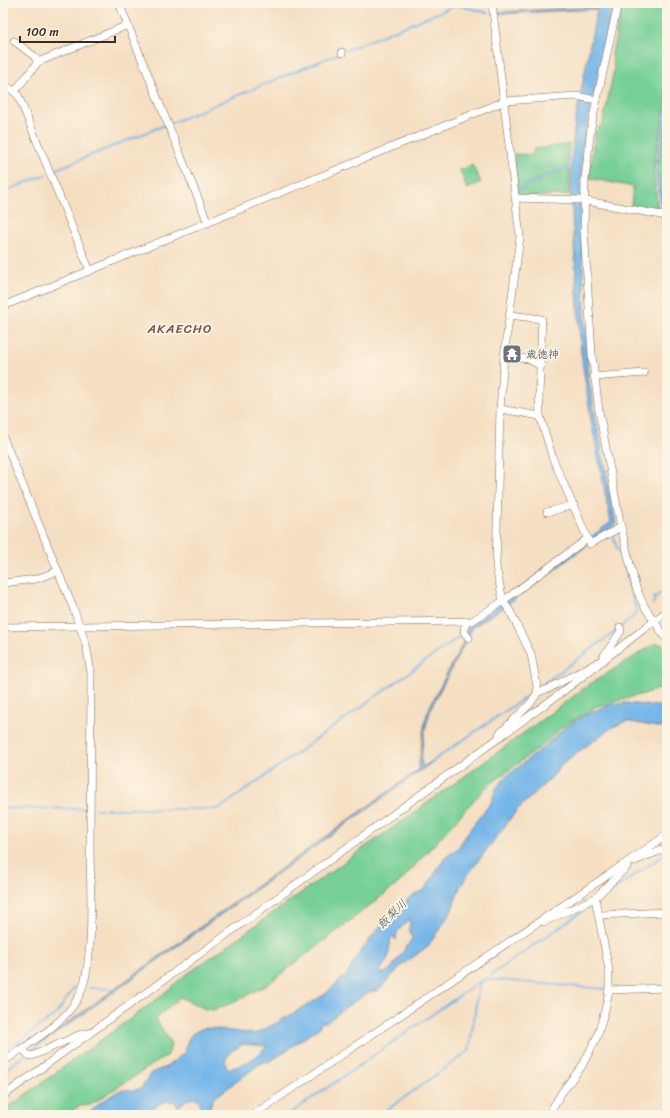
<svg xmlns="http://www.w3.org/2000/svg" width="670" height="1118" viewBox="0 0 670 1118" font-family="Sriracha,'Klee One',sans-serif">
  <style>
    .green { fill: #75cf96; stroke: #587c5a }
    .water { fill: #74b6e9; stroke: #587084; fill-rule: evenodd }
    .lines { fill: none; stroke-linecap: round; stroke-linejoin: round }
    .stream { stroke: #74b6e9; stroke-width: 2 }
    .minor-casing { stroke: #7c6957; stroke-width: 8 }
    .minor { stroke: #fff; stroke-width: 7 }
    .labels { text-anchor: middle; stroke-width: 3.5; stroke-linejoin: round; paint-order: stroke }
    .worship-label { font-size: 11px; font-weight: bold; fill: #5b616d; stroke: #fcf5e5; text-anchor: start }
    .water-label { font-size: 12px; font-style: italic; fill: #4c545b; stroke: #fcf5e5 }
    .quarter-label { font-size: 13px; letter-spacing: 1px; fill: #77584e; stroke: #fcf5e5 }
  </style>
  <rect width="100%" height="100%" fill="#fcf5e5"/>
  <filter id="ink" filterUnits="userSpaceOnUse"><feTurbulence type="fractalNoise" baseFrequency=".025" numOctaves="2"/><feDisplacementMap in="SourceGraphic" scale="8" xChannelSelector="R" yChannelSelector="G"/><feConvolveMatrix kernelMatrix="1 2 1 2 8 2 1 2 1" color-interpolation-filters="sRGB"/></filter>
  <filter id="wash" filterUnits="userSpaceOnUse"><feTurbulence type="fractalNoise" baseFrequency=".012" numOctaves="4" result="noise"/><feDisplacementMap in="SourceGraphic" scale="16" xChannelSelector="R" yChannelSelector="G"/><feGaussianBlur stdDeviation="0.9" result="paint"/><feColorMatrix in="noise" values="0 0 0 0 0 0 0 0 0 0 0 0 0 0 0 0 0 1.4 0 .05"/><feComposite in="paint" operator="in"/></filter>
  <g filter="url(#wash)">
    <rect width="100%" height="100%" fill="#f5dfc2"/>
    <g class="green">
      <path d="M 622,3 L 667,3 L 667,99 L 653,169 L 658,210 L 631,205 L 633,187 L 589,178 L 595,132 L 603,123 L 614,69 L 612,54 Z"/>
      <path d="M 667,118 L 667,212 L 663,210 L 657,169 Z"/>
      <path d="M 569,144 L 568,166 L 534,180 L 517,189 L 514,154 L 533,155 L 534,149 Z"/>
      <path d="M 472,165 L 481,182 L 467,189 L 460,170 Z"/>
      <path d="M 567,168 L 569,169 L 569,195 L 518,197 L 517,191 Z"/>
      <path d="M 656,643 L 662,644 L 667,650 L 667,686 L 647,693 L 597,706 L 561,728 L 544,744 L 485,788 L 399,883 L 268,984 L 235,1002 L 213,1010 L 205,1009 L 180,997 L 156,1019 L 171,1044 L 168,1055 L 90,1105 L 80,1106 L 65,1115 L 3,1115 L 3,1111 L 156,1000 L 183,977 L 476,768 L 590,684 Z"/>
    </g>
    <g class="water">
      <path d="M 598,3 L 614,3 L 583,142 L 580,207 L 588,376 L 616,524 L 504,607 L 473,627 L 431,708 C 426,726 420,748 422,767 L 438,758 L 29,1053 L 27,1052 L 418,770 L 425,720 L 430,706 L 465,639 L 467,635 L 466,631 L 472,624 L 611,522 L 591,420 L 581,353 L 571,198 L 571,162 L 575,122 L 597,9 L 497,14 L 497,12 L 596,7 Z"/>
      <path d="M 625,703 L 654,706 L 667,706 L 667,729 L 626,721 L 611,728 L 563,763 L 553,776 L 517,810 L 472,869 L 460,887 L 451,912 L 428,946 L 401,966 L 379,990 L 369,992 L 346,1007 L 327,1022 L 321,1022 L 320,1027 L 271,1061 L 261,1063 L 213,1099 L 207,1115 L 201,1115 L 200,1101 L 195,1098 L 186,1100 L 178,1107 L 175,1102 C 157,1097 155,1113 141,1115 C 124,1118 105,1115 87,1115 L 101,1102 L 120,1090 L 136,1090 L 141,1088 L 151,1073 L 166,1067 L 184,1053 L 188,1040 L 192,1034 L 201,1029 L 210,1028 L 254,1034 L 275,1024 L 324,995 L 347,974 L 360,952 L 381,925 L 409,898 L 425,889 L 445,858 L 458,848 L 473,825 L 491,803 L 497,787 L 507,776 L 546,745 L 563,729 L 585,715 L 608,705 ZM 409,920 L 410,920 L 409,928 L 412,939 L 390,970 L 383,974 L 380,971 L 388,958 L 391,938 L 393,936 L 396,940 L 397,932 ZM 243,1044 L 267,1046 C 261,1055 237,1070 227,1068 L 225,1061 L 230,1052 Z"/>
    </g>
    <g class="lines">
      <g class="stream">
        <path d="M 344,51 L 457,5 L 488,13"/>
        <path d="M 171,123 L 340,53"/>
        <path d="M 52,171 L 165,125"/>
        <path d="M 516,190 L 572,165"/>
        <path d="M 3,192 L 47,174"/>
        <path d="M 662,212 L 655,169 L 667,108"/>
        <path d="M 662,217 L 667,247"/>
        <path d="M 610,526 L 617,548 L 625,561 L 628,581 L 637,613 L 622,626"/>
        <path d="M 653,604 L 655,597 L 667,589"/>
        <path d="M 539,687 L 619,629"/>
        <path d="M 431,762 L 536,690"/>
        <path d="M 3,808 L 84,809"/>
        <path d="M 96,809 L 219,809 L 463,634"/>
        <path d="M 600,899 L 667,853"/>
        <path d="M 491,975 L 593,904"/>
        <path d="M 90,988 L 115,989"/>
        <path d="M 15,1045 L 57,1013 L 74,988"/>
        <path d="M 3,1053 L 9,1049"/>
        <path d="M 3,1071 L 25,1055"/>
        <path d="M 288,1115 L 479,982"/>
        <path d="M 380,1115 L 469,1051 L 479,984 L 485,979 L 606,989"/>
      </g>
    </g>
  </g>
  <g filter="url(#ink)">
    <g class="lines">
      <defs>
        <g id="minor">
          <path d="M 119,3 L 208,223"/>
          <path d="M 492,3 L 520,237 L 504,356 L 500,409 L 496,567 L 503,601 L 510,611 L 531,654 L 538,692 L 530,704 L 499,734"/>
          <path d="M 618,3 L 591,127 L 585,179 L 584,229 L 592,354 L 599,411 L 621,527 L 636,588 L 644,606 L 667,640"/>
          <path d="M 14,41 L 34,56 L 38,62"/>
          <path d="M 342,52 L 342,53"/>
          <path d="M 3,83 L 18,95 L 90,271"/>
          <path d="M 15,91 L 38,62 L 128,25"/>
          <path d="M 515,198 L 581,200 L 667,216"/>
          <path d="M 3,306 L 505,101 L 576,96 L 597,100"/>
          <path d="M 510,315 L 542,319 L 539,395 L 540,416"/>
          <path d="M 504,356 L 528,359 L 541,366"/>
          <path d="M 594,377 L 644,373"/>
          <path d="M 500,409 L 540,416 L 553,459 L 590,544 L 621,527"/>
          <path d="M 3,437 L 74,610 L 86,644 L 91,673 C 91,730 90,788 90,845 C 90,883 96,967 78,998 C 62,1026 29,1043 3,1062"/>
          <path d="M 547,512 L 574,505"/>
          <path d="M 3,583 L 36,579 L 58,571"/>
          <path d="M 466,621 L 464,632 L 469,638"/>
          <path d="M 3,627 L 472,621 L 503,601 L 587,539"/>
          <path d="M 603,661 L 603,657 L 621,631 L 620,627"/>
          <path d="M 538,692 L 548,689 L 600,661"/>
          <path d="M 632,862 L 667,848"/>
          <path d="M 600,915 L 667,912"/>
          <path d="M 544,922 L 595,898 L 627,867"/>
          <path d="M 609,990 L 667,988"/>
          <path d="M 22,1048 L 28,1055 L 32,1056 L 79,1035 L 87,1033 L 89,1034"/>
          <path d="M 3,1096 L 561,693 L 667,611"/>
          <path d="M 253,1115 L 667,835"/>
          <path d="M 548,1115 L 562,1092 L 582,1066 L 597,1037 L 605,1010 L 609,990 L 609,970 L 595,898"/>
        </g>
      </defs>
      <use href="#minor" class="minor-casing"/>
      <use href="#minor" class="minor"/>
    </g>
  </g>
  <defs>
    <symbol id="temple-square" viewBox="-11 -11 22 22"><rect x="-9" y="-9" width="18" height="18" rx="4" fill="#6b7280" stroke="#fcf5e5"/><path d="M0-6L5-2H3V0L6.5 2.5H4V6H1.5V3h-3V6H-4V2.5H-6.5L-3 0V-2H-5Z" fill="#fff"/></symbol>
  </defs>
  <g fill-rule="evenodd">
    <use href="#temple-square" x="501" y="343" width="22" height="22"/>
  </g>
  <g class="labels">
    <g class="worship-label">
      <text x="526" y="358">歳徳神</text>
    </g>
    <g class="water-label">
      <text transform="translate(392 914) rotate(-44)" y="4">飯梨川</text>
    </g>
    <g class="quarter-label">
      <text x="180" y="333">AKAECHO</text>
    </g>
  </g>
  <rect width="670" height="1118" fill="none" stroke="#fcf5e5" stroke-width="16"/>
  <path d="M20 36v6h95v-6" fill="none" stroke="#3b2a1e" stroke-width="2"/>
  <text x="26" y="36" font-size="12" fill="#3b2a1e" stroke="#fcf5e5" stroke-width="3" paint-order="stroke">100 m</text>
</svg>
